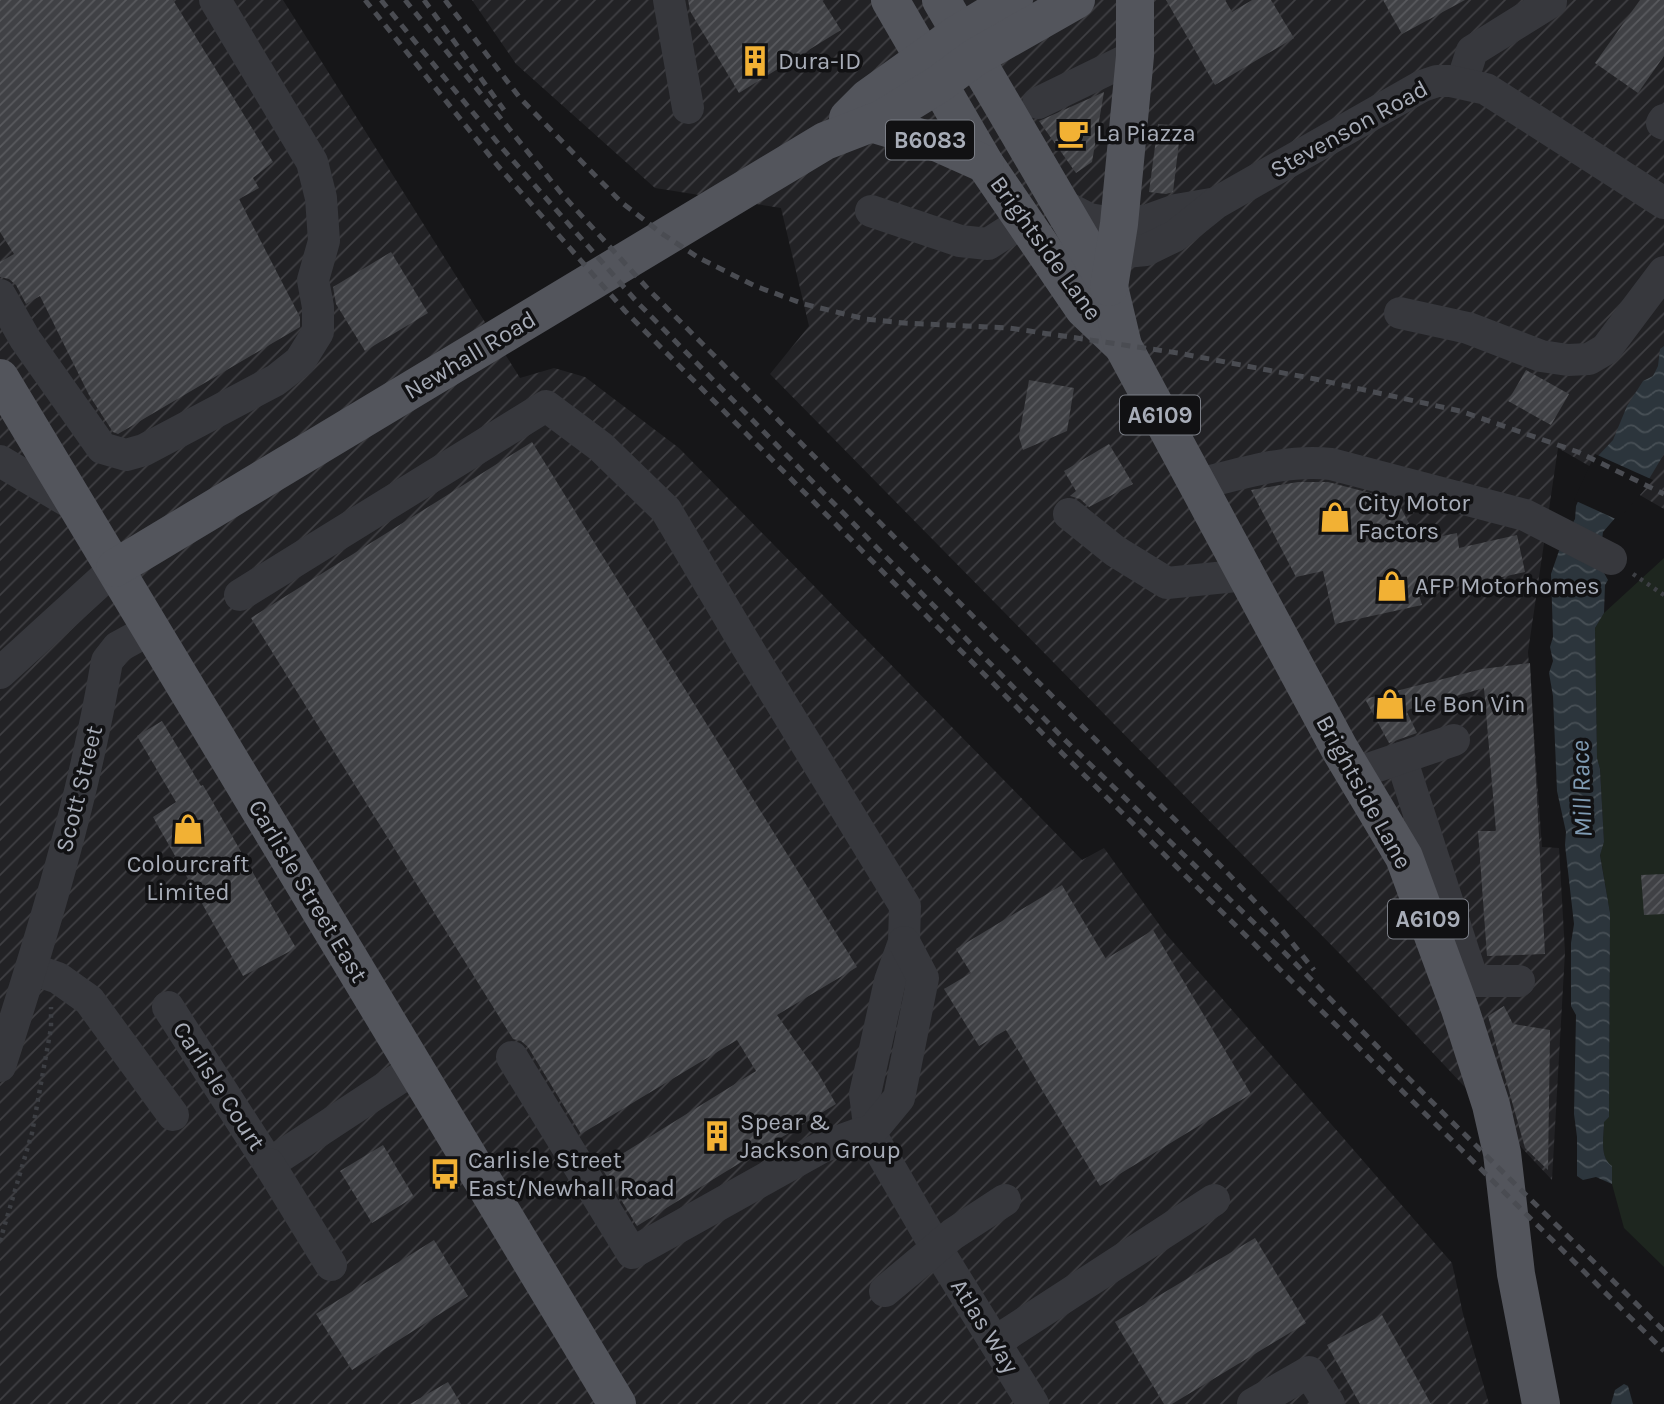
<svg xmlns="http://www.w3.org/2000/svg" width="1664" height="1404" viewBox="0 0 1664 1404" font-family="Karla,sans-serif">
  <style>
    .industrial { fill: url(#industrial-furrows) }
    .green { fill: #1e261f }
    .water { fill: url(#water-waves) }
    .pier { fill: #161618 }
    .building { fill: url(#building-hatch) }
    .lines { fill: none; stroke-linecap: round; stroke-linejoin: round }
    .path { stroke: #3d3f44; stroke-width: 4.5; stroke-dasharray: 3.5 5; stroke-linecap: butt }
    .minor { stroke: #37383d; stroke-width: 32 }
    .major { stroke: #53555c; stroke-width: 38 }
    .rail { stroke: #4a4c52; stroke-width: 5; stroke-dasharray: 9 7; stroke-linecap: butt }
    .labels { text-anchor: middle; stroke-width: 7; stroke-linejoin: round; paint-order: stroke }
    .shield { fill: #111113; stroke: #7b7e86; stroke-width: 2 }
    .shield-label { font-size: 23px; font-weight: bold; fill: #a8adb8 }
    .poi-label { font-size: 24px; fill: #a8adb8; stroke: #111113; text-anchor: start }
    .street-label { font-size: 24px; fill: #a8adb8; stroke: #111113 }
    .water-label { font-size: 26px; font-style: italic; fill: #7f9bb3; stroke: #111113 }
  </style>
  <defs>
    <pattern id="industrial-furrows" width="10" height="10" patternUnits="userSpaceOnUse" patternTransform="scale(1.75)"><rect width="10" height="10" fill="#222225"/><path d="M-1 1l2-2M0 10L10 0M9 11l2-2" fill="none" stroke="#3f3f43"/></pattern>
    <pattern id="water-waves" width="16" height="10" patternUnits="userSpaceOnUse" patternTransform="scale(1.75)"><rect width="16" height="10" fill="#2c353c"/><path d="M0 5q4-4 8 0t8 0" fill="none" stroke="#485056"/></pattern>
    <pattern id="building-hatch" width="6" height="6" patternUnits="userSpaceOnUse" patternTransform="scale(1.75)"><rect width="6" height="6" fill="#404145"/><path d="M-1 1l2-2M0 6l6-6M5 7l2-2" fill="none" stroke="#595a5e"/></pattern>
  </defs>
  <rect width="100%" height="100%" fill="#161618"/>
  <g class="industrial">
    <path d="M 0,0 L 283,0 L 520,378 L 554,368 L 585,377 L 679,448 L 1082,860 L 1104,848 L 1166,934 L 1452,1263 L 1463,1314 L 1489,1404 L 0,1404 Z"/>
    <path d="M 472,0 L 1664,0 L 1664,509 L 1558,448 L 1528,652 L 1542,847 L 1559,848 L 1565,952 L 1552,1180 L 1341,955 L 770,374 L 809,326 L 781,208 L 655,188 L 516,64 Z"/>
  </g>
  <path class="green" d="M 1664,558 L 1664,1267 L 1624,1228 L 1612,1184 L 1612,1167 C 1599,1157 1604,1136 1604,1121 L 1609,1117 L 1610,913 L 1600,854 L 1604,842 L 1600,769 L 1597,758 L 1595,628 L 1604,613 Z"/>
  <g class="water">
    <path d="M 1664,346 L 1664,454 L 1649,479 L 1603,532 L 1599,564 L 1608,580 L 1605,585 L 1604,613 L 1595,628 L 1597,758 L 1600,769 L 1604,842 L 1600,855 L 1610,913 L 1609,1117 L 1604,1122 C 1604,1136 1599,1157 1612,1166 L 1612,1184 L 1596,1177 L 1583,1180 L 1577,1176 L 1577,1137 L 1574,1114 L 1576,1015 L 1571,1006 L 1571,943 L 1574,924 L 1565,845 L 1566,832 L 1557,791 L 1553,696 L 1549,673 L 1553,661 L 1550,647 L 1553,637 L 1551,574 L 1562,542 L 1575,519 L 1576,506 L 1597,457 L 1613,440 L 1627,406 L 1643,381 L 1653,376 L 1658,366 L 1660,349 Z"/>
    <path d="M 1624,1384 L 1628,1386 L 1633,1404 L 1611,1404 L 1615,1390 Z"/>
  </g>
  <path class="pier" d="M 1595,454 L 1653,480 L 1618,520 L 1574,500 Z"/>
  <g class="building">
    <path d="M 0,0 L 173,0 L 273,162 L 253,178 L 259,188 L 239,199 L 300,317 L 300,327 L 118,434 L 113,432 L 89,395 L 40,296 L 26,304 L 16,285 L 9,279 L 0,277 L 0,262 L 14,254 L 0,232 Z"/>
    <path d="M 688,0 L 822,0 L 841,30 L 739,93 L 690,11 Z"/>
    <path d="M 1166,0 L 1225,0 L 1232,12 L 1252,0 L 1271,0 L 1294,38 L 1215,85 Z"/>
    <path d="M 1383,0 L 1465,0 L 1402,34 Z"/>
    <path d="M 1640,0 L 1664,0 L 1664,56 L 1638,93 L 1595,63 Z"/>
    <path d="M 1104,92 L 1092,162 L 1076,173 L 1039,121 Z"/>
    <path d="M 1158,124 L 1181,126 L 1173,192 L 1166,194 L 1149,192 Z"/>
    <path d="M 391,252 L 428,313 L 365,351 L 336,304 L 333,287 Z"/>
    <path d="M 1526,370 L 1569,394 L 1551,425 L 1508,401 Z"/>
    <path d="M 1029,380 L 1074,388 L 1067,431 L 1023,450 L 1019,437 Z"/>
    <path d="M 532,442 L 857,967 L 777,1015 L 818,1073 L 836,1104 L 637,1226 L 601,1167 L 756,1071 L 737,1040 L 581,1134 L 528,1047 L 521,1041 L 513,1039 L 251,618 Z"/>
    <path d="M 1109,444 L 1133,484 L 1089,507 L 1080,499 L 1070,496 L 1076,491 L 1064,471 Z"/>
    <path d="M 1298,482 L 1328,482 L 1397,500 L 1418,541 L 1457,533 L 1459,548 L 1517,535 L 1525,572 L 1419,595 L 1422,605 L 1335,624 L 1323,571 L 1296,577 L 1251,490 Z"/>
    <path d="M 1530,663 L 1545,954 L 1487,956 L 1478,831 L 1496,831 L 1484,688 L 1406,710 L 1417,733 L 1389,743 L 1365,699 L 1482,669 Z"/>
    <path d="M 162,721 L 201,786 L 203,785 L 296,948 L 243,976 L 153,817 L 176,802 L 137,736 Z"/>
    <path d="M 1664,874 L 1664,914 L 1644,915 L 1641,875 Z"/>
    <path d="M 1062,885 L 1106,959 L 1153,930 L 1251,1094 L 1100,1186 L 1006,1030 L 979,1046 L 944,989 L 971,973 L 956,949 Z"/>
    <path d="M 1504,1006 L 1513,1024 L 1550,1030 L 1548,1170 L 1525,1148 L 1488,1016 Z"/>
    <path d="M 383,1145 L 414,1197 L 372,1223 L 340,1171 Z"/>
    <path d="M 1255,1238 L 1306,1323 L 1172,1404 L 1164,1404 L 1115,1322 Z"/>
    <path d="M 434,1240 L 468,1296 L 352,1370 L 316,1314 Z"/>
    <path d="M 1382,1315 L 1431,1404 L 1360,1404 L 1327,1345 Z"/>
    <path d="M 448,1382 L 461,1404 L 410,1404 Z"/>
  </g>
  <g class="lines">
    <g class="path">
      <path d="M 1633,574 L 1664,595"/>
      <path d="M 0,1241 L 32,1133 L 51,1028 L 51,1007"/>
    </g>
    <g class="minor">
      <path d="M 669,0 L 688,108"/>
      <path d="M 1462,82 L 1472,51 L 1551,2 L 1551,0"/>
      <path d="M 1038,103 L 1135,56"/>
      <path d="M 1664,120 L 1662,123 L 1664,124"/>
      <path d="M 1064,206 L 1089,219 L 1119,224 L 1148,220 L 1176,210 L 1211,204"/>
      <path d="M 871,211 L 960,241 L 988,244 L 1024,221"/>
      <path d="M 1092,249 L 1115,253 L 1146,250 L 1175,236 L 1216,203 L 1422,86 L 1437,81 L 1450,81 L 1486,89 L 1664,203"/>
      <path d="M 0,295 L 25,339 L 102,448 L 126,455 L 144,450 L 276,380 L 300,361 L 318,332 L 318,307 L 313,280 L 324,241 L 321,198 L 312,162 L 215,0"/>
      <path d="M 1400,313 L 1468,328 L 1541,356 L 1568,360 L 1589,359 L 1606,349 L 1664,272"/>
      <path d="M 0,461 L 76,506"/>
      <path d="M 1198,484 C 1242,474 1285,459 1331,464 L 1525,515 L 1611,559"/>
      <path d="M 1069,514 L 1115,551 L 1167,583 L 1246,575"/>
      <path d="M 240,595 L 546,406 L 601,447 L 666,510 L 738,632 L 905,906 L 904,942 L 890,981 L 865,1094 L 870,1133 L 937,1249 L 1033,1404"/>
      <path d="M 0,673 L 115,568"/>
      <path d="M 1401,758 L 1473,981 L 1519,981"/>
      <path d="M 1354,774 L 1454,740"/>
      <path d="M 32,969 L 58,978 L 89,1000 L 173,1115"/>
      <path d="M 168,1007 L 269,1164 L 415,1068"/>
      <path d="M 512,1057 L 632,1253 L 822,1147 L 861,1133 L 870,1133 L 899,1098 L 923,978 L 904,942"/>
      <path d="M 0,1066 C 43,933 84,798 107,661 L 118,647 L 151,629"/>
      <path d="M 269,1164 L 331,1265"/>
      <path d="M 885,1291 L 953,1234 L 1005,1200"/>
      <path d="M 995,1342 L 1214,1200"/>
      <path d="M 1253,1404 L 1309,1372 L 1329,1404"/>
    </g>
    <g class="major">
      <path d="M 890,0 L 985,164 L 1084,309 L 1123,346"/>
      <path d="M 941,0 L 1109,287 L 1123,346 L 1339,748 L 1404,857 L 1460,1009 L 1491,1105 L 1502,1153 L 1516,1274 L 1541,1404"/>
      <path d="M 848,118 L 868,98 L 959,33 L 1014,0"/>
      <path d="M 871,123 L 938,143 L 985,164"/>
      <path d="M 1109,287 L 1119,224 L 1135,56 L 1135,0"/>
      <path d="M 0,378 L 617,1404"/>
      <path d="M 115,568 L 825,141 L 882,119 L 939,84 L 974,58 L 1076,0"/>
    </g>
    <g class="rail">
      <path d="M 365,0 L 498,166 L 625,311 L 1059,750 L 1664,1351"/>
      <path d="M 381,0 L 502,148 L 637,302 L 1066,741 L 1276,944 L 1447,1117 L 1664,1331"/>
      <path d="M 405,0 L 561,193 L 649,290 L 1219,864 L 1281,929 L 1314,970"/>
      <path d="M 424,0 L 504,110"/>
      <path d="M 445,0 L 520,98 L 621,202 L 661,233 L 699,258 L 755,286 L 804,304 L 865,319 L 904,323 L 1009,328 L 1178,353 L 1315,379 L 1460,411 L 1578,452 L 1664,494"/>
    </g>
  </g>
  <defs>
    <symbol id="building-bare" viewBox="-9 -9 18 18"><path d="M-4-6H4V6H1V3H-1V6H-4ZM-2.5-4.3h1.7v1.8h-1.7ZM.8-4.3h1.7v1.8H.8ZM-2.5-1h1.7V.8h-1.7ZM.8-1h1.7V.8H.8Z" fill="#f2b134" stroke="#111113" stroke-width="2.5" paint-order="stroke"/></symbol>
    <symbol id="cafe-bare" viewBox="-9 -9 18 18"><path d="M-5.5-4.5H6V0H3Q3 3.5 0 3.5H-2.5Q-5.5 3.5-5.5 0ZM3-3.2v2h1.7v-2ZM-6 4.5H4V6H-6Z" fill="#f2b134" stroke="#111113" stroke-width="2.5" paint-order="stroke"/></symbol>
    <symbol id="shop-bare" viewBox="-9 -9 18 18"><path d="M-5-2.5h2.3a2.7 3.5 0 0 1 5.4 0H5L5.5 6h-11ZM-1.5-2.5h3a1.5 2.3 0 0 0-3 0Z" fill="#f2b134" stroke="#111113" stroke-width="2.5" paint-order="stroke"/></symbol>
    <symbol id="bus-bare" viewBox="-9 -9 18 18"><path d="M-5-6H5V4H4V6H2V4H-2V6H-4V4H-5ZM-3.5-4V0h7V-4ZM-3.5 1.2v1.5H-2V1.2ZM2 1.2v1.5H3.5V1.2Z" fill="#f2b134" stroke="#111113" stroke-width="2.5" paint-order="stroke"/></symbol>
  </defs>
  <g fill-rule="evenodd">
    <use href="#building-bare" x="733" y="39" width="44" height="44"/>
    <use href="#cafe-bare" x="1051" y="111" width="44" height="44"/>
    <use href="#shop-bare" x="1313" y="495" width="44" height="44"/>
    <use href="#shop-bare" x="1370" y="564" width="44" height="44"/>
    <use href="#shop-bare" x="1368" y="682" width="44" height="44"/>
    <use href="#shop-bare" x="166" y="807" width="44" height="44"/>
    <use href="#building-bare" x="695" y="1114" width="44" height="44"/>
    <use href="#bus-bare" x="423" y="1152" width="44" height="44"/>
  </g>
  <g class="labels">
    <g class="shield">
      <rect x="886" y="120.5" width="88" height="39" rx="5"/>
      <rect x="1120" y="395.5" width="80" height="39" rx="5"/>
      <rect x="1388" y="899.5" width="80" height="39" rx="5"/>
    </g>
    <g class="shield-label">
      <text x="930" y="148">B6083</text>
      <text x="1160" y="423">A6109</text>
      <text x="1428" y="927">A6109</text>
    </g>
    <g class="poi-label">
      <text x="778" y="69">Dura-ID</text>
      <text x="1096" y="141">La Piazza</text>
      <text x="1358" y="511">City Motor<tspan x="1358" dy="28">Factors</tspan></text>
      <text x="1415" y="594">AFP Motorhomes</text>
      <text x="1413" y="712">Le Bon Vin</text>
      <text x="188" y="872" text-anchor="middle">Colourcraft<tspan x="188" dy="28">Limited</tspan></text>
      <text x="740" y="1130">Spear &amp;<tspan x="740" dy="28">Jackson Group</tspan></text>
      <text x="468" y="1168">Carlisle Street<tspan x="468" dy="28">East/Newhall Road</tspan></text>
    </g>
    <g class="street-label">
      <text transform="translate(1349 129) rotate(-29)" y="8">Stevenson Road</text>
      <text transform="translate(1046 248) rotate(54)" y="8">Brightside Lane</text>
      <text transform="translate(470 355) rotate(-31)" y="8">Newhall Road</text>
      <text transform="translate(79 789) rotate(-76)" y="8">Scott Street</text>
      <text transform="translate(1364 792) rotate(61)" y="8">Brightside Lane</text>
      <text transform="translate(308 891) rotate(59)" y="8">Carlisle Street East</text>
      <text transform="translate(219 1086) rotate(57)" y="8">Carlisle Court</text>
      <text transform="translate(985 1326) rotate(58)" y="8">Atlas Way</text>
    </g>
    <g class="water-label">
      <text transform="translate(1581 789) rotate(-92)" y="9">Mill Race</text>
    </g>
  </g>
</svg>
